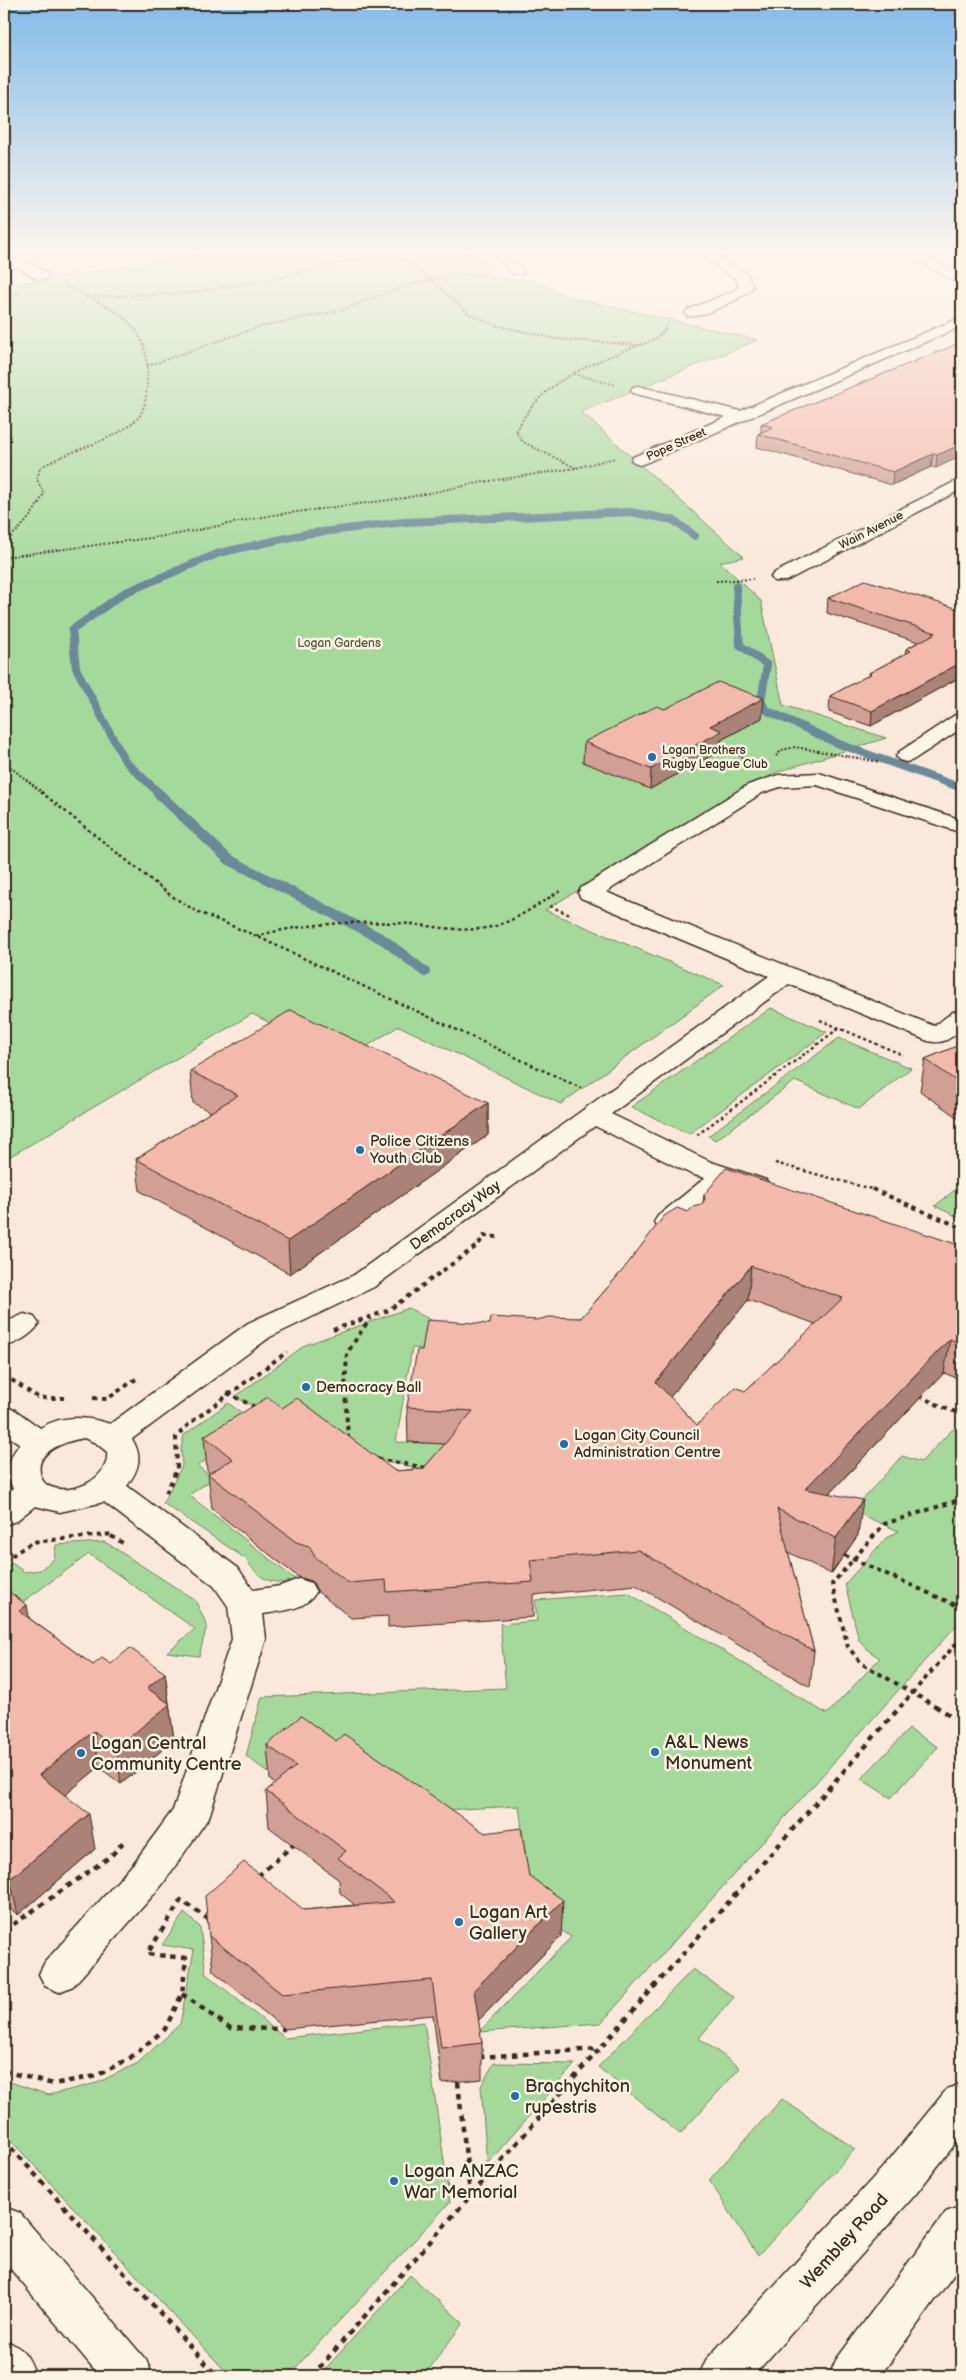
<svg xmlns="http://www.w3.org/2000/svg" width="966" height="2380" viewBox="0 0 966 2380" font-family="'Balsamiq Sans',sans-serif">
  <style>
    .green { fill: #a5d99c; stroke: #70825d }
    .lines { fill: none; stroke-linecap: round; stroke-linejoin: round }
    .stream-far1 { stroke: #6b8999; stroke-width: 8 }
    .stream { stroke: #6b8999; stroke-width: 10 }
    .minor-casing { stroke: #3b2a1e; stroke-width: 3 }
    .major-casing { stroke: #3b2a1e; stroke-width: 3 }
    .path-far3 { stroke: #3b2a1e; stroke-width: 2; stroke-dasharray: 2 2; stroke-linecap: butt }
    .path-far2 { stroke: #3b2a1e; stroke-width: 2.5; stroke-dasharray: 3 3; stroke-linecap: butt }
    .path-far1 { stroke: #3b2a1e; stroke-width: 4; stroke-dasharray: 4.5 4.5; stroke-linecap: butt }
    .path { stroke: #3b2a1e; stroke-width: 4.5; stroke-dasharray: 5.5 5.5; stroke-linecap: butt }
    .minor { fill: #fcf5e5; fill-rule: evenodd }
    .major { fill: #fcf5e5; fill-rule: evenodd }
    .wall { fill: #d19f94; stroke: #3b2a1e; fill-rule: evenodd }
    .shaded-wall { fill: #aa8278; stroke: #3b2a1e }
    .building { fill: #f3b9ac; stroke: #3b2a1e; fill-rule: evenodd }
    .poi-dot { fill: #1f6fb2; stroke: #fcf5e5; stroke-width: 2 }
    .labels { text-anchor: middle; stroke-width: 5; stroke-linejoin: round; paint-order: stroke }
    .far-street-label { font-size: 12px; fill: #3b2a1e; stroke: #fcf5e5 }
    .far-park-label { font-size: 12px; fill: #56563e; stroke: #fcf5e5 }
    .far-poi-label { font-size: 12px; fill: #3b2a1e; stroke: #fcf5e5; text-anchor: start }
    .poi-label { font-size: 15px; fill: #3b2a1e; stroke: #fcf5e5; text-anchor: start }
    .street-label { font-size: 15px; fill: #3b2a1e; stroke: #fcf5e5 }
    .near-poi-label { font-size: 18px; fill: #3b2a1e; stroke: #fcf5e5; text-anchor: start }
    .near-street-label { font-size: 18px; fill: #3b2a1e; stroke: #fcf5e5 }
  </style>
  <rect width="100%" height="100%" fill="#fae9da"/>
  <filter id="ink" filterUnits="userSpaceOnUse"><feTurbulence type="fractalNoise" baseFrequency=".02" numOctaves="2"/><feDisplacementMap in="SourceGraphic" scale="10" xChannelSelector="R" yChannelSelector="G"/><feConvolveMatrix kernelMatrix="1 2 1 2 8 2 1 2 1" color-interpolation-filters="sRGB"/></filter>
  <g filter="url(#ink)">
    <g class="green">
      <path d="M 213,252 L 474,252 L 490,265 L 482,272 L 488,276 L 506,279 L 528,280 L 570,297 L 758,340 L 581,412 L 744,557 L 720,562 L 761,601 L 783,705 L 886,738 L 777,772 L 545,910 L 724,985 L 561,1104 L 399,1026 L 345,1060 L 252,1014 L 4,1160 L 4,286 Z"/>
      <path d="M 771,1008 L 827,1032 L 689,1134 L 631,1107 Z"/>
      <path d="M 839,1038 L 911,1068 L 859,1109 L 795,1081 L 716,1140 L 708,1136 Z"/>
      <path d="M 962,1184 L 962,1219 L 935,1206 Z"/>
      <path d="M 409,1308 L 488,1352 L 412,1348 L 396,1442 L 474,1445 L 452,1468 L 418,1468 L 348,1453 L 235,1397 L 305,1345 Z"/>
      <path d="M 228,1403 L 255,1422 L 198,1466 L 213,1479 L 189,1495 L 296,1580 C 273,1587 258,1579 246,1559 L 163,1503 L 182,1466 L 181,1449 L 184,1435 Z"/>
      <path d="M 953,1429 L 962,1433 L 962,1619 L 601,2023 L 479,2032 L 571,1937 L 533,1911 L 519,1806 L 422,1811 L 270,1774 L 246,1756 L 262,1697 L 506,1688 L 500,1624 L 537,1621 L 535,1600 L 628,1593 L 827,1714 L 880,1658 L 870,1652 L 859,1640 L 845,1584 L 886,1538 L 899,1531 L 852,1511 L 902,1456 L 921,1462 Z"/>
      <path d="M 105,1542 L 195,1600 L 207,1625 L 199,1656 L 167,1652 L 195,1629 L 89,1554 L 6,1614 L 4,1612 L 4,1569 L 12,1563 L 24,1572 L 40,1570 L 54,1559 L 56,1545 Z"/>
      <path d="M 909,1729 L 938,1747 L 891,1798 L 861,1779 Z"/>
      <path d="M 184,1913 L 200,1927 L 206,1974 L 285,2038 L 424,2022 L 450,2202 L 288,2376 L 230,2376 L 4,2133 L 4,2080 L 49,2095 L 97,2083 L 138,2063 L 180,2024 L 194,1950 L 162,1945 Z"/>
      <path d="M 693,1969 L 734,1997 L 699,2038 L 740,2068 L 680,2134 L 598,2067 Z"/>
      <path d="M 494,2063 L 575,2064 L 487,2164 L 481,2086 Z"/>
      <path d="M 782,2099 L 855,2149 L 758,2256 L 709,2180 Z"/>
      <path d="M 410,2275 L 463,2323 L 424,2376 L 319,2376 Z"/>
    </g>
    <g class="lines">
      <g class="stream-far1">
        <path d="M 736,586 L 740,645 L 767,665 L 761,701 L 766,710 L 839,744 L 962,788"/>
        <path d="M 159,793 L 125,761 L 76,668 L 72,630 L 124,593 L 219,553 L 305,534 L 404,522 L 630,512 L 673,520 L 695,536"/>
      </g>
      <path class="stream" d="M 157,792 L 228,859 L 384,940 L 425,972"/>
      <defs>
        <g id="minor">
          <path d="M 16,252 L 48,252 L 46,255 L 22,259 L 47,273 L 48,276 L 47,279 L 37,279 L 7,261 L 4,262 L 4,254 Z"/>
          <path d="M 493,252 L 506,252 L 524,271 L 523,274 L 513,274 Z"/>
          <path d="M 696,252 L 711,252 L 748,275 L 753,287 C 744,298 701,319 687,316 L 685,313 L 687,310 L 734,291 L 739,286 L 737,280 Z"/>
          <path d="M 903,252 L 919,252 L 962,277 L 962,286 Z"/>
          <path d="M 962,317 L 962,326 L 645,463 L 639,465 L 631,460 L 633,457 L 726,417 L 633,393 L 631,390 L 633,387 L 638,386 L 740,411 Z"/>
          <path d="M 962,478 L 962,489 L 786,581 L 774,581 L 771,577 L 774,573 Z"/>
          <path d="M 962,713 L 962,728 L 913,760 L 906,762 L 899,760 L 896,756 L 899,752 L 955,715 Z"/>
          <path d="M 819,773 L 962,820 L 962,833 L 817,785 L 780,787 L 762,793 L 606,892 L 934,1026 L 953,1012 L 962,1010 L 962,1029 C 951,1038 943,1045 928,1041 L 789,984 L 611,1114 L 711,1162 L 766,1180 L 770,1186 L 766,1192 L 756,1194 L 729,1186 L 688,1220 L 694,1223 L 698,1229 L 694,1235 C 680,1239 662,1234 654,1222 L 658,1216 L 705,1178 L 691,1174 L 595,1126 L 374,1287 L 270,1337 L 132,1439 C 143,1457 139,1469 127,1486 L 238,1568 L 253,1590 L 280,1586 L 299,1579 L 311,1583 L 316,1592 C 306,1610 282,1611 263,1614 L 266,1639 L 209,1817 L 162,1885 L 73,1986 L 59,1992 L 45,1986 L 39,1974 L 45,1962 L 134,1863 L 173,1810 L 232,1639 L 228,1606 L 214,1586 L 104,1502 L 60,1512 L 35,1506 L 16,1521 L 4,1525 L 4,1496 L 13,1489 C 5,1472 8,1458 20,1444 L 4,1433 L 4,1407 L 15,1410 L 40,1428 C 62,1415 87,1416 110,1424 L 248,1323 L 354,1275 L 769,976 L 581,898 L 578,893 L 581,888 L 748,785 L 778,775 ZM 84,1438 L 96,1443 L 107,1452 C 110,1478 74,1496 51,1487 C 46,1485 42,1481 41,1476 C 32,1451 67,1441 84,1438 Z"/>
          <path d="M 24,1314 L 34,1317 L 39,1324 C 31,1336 17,1343 4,1347 L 4,1323 Z"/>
          <path d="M 4,2207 L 20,2213 L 146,2360 L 153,2376 L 100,2376 L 4,2261 Z"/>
          <path d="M 4,2340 C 25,2349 28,2355 36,2376 L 4,2376 Z"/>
        </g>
        <g id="major">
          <path d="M 962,2084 L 962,2135 L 915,2195 L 753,2376 L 699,2376 L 706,2360 L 885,2165 L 947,2089 Z"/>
          <path d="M 962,2206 L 962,2263 L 880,2376 L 829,2376 L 836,2360 L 946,2212 Z"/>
        </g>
      </defs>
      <use href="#minor" class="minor-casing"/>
      <use href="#major" class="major-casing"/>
      <g class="path-far3">
        <path d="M 4,295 L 22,292"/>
        <path d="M 86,297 L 188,293 L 273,279 L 344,262 L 390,257 L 412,263 L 468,313 L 495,325 L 557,339 L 640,345"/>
        <path d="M 147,366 L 259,327 L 342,310 L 402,287 L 443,277 L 487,274"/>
        <path d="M 574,374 L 616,385"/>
        <path d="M 576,468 L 523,442 L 516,432 C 538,386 576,370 621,352 C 632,347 651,343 660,335 C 664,332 666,326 669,322"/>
        <path d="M 4,542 C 22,528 35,513 44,493 L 37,480 L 40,468 C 70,449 108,444 135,421 C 145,413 146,397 147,385 C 152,317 113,311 63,284"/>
        <path d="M 4,557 L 173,535 L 273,515 L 405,498 L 483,482 L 576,468 L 615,458"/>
        <path d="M 716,581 L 753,579"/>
        <path d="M 716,746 L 725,748 L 753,763"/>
        <path d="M 776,756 L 782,750 L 795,747 L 880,762"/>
        <path d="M 4,762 L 43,793"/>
      </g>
      <g class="path-far2">
        <path d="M 41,792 L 170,895 L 196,911 L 256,936 L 581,1088"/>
        <path d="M 550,906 L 572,916"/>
        <path d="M 256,936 C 302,924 349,921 396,923 C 427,924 460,934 491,927 C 517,921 539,903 562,890"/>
        <path d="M 820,1020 L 903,1055"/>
        <path d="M 697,1135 L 839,1028"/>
        <path d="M 775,1163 L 875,1190"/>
      </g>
      <g class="path-far1">
        <path d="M 872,1189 L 962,1228"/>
        <path d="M 333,1330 L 389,1310 L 478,1245 L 484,1236 L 497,1237"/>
        <path d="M 4,1375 L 39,1398 L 64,1398"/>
        <path d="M 227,1393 L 257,1408"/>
        <path d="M 919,1396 L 949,1410 L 962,1413"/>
        <path d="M 93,1398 L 107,1399 L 136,1379"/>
        <path d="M 348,1439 L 345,1389 L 347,1353 L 370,1318"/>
        <path d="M 377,1459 L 427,1468"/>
        <path d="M 166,1493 L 177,1469 L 176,1437 L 190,1423 L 287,1352"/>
        <path d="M 111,1536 L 126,1545"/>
        <path d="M 844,1555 L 962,1608"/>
        <path d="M 4,1561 L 32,1542 L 114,1534"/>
        <path d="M 900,1707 L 962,1637"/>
        <path d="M 937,1707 L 861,1663 L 848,1647 L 832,1584 L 884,1524 L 962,1499"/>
      </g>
      <g class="path">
        <path d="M 935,1706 L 962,1722"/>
        <path d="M 258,1876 L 293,1845"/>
        <path d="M 4,1931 L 111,1856 L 125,1840"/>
        <path d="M 182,1994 L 230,2028 L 285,2029"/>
        <path d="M 479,2057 L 598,2049"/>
        <path d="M 4,2071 L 53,2084 L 96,2076 L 130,2058 L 165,2029 L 182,1994 L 186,1958 L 147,1954 L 181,1900 L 208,1919 L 210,1918"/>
        <path d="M 458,2082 L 470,2194"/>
        <path d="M 4,2140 L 217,2376"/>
        <path d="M 312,2376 L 901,1706"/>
      </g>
      <use href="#minor" class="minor"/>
      <use href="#major" class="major"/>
    </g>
    <g class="wall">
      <path d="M 962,342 L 936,468 L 931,467 L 892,485 L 757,447 L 758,434 L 761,432 L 761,424 Z"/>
      <path d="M 828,598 L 962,610 L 962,676 L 871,726 L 829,712 L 830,696 L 869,675 L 869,673 L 905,654 L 906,649 L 918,642 L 827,613 Z"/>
      <path d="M 665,709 L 762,718 L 721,740 L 720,751 L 650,789 L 583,762 L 584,742 Z"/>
      <path d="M 962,745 L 962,760 L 960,759 Z"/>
      <path d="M 962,1044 L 962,1121 L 920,1091 L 925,1059 Z"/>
      <path d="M 190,1071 L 488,1103 L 488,1135 L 290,1274 L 140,1191 L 136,1159 L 211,1112 L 193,1103 Z"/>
      <path d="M 704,1195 L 962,1246 L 962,1380 L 944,1373 L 829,1494 L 858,1535 L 831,1574 L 788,1552 L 814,1651 L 810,1687 L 636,1585 L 533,1595 L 533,1617 L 388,1627 L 388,1616 L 351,1618 L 318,1592 L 312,1581 L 298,1577 L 212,1509 L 208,1474 L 210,1473 L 207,1471 L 204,1436 L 282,1408 L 395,1471 L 423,1469 L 445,1444 L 408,1442 L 407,1407 L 422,1350 L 490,1324 L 581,1318 L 622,1271 L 688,1212 L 701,1205 L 703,1202 ZM 748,1300 L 816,1324 L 745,1391 L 697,1425 L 670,1397 Z"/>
      <path d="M 4,1588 L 29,1618 L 93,1665 L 111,1664 L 165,1673 L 174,1740 L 121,1784 L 99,1767 L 65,1795 L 95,1849 L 18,1915 L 4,1904 Z"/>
      <path d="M 267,1745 L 529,1876 L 561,1936 L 478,2021 L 482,2043 L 482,2079 L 442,2083 L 433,2015 L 285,2029 L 213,1971 L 209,1936 L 304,1910 L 355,1905 L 340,1893 L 339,1880 L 269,1827 L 266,1791 L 275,1784 L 270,1780 Z"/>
    </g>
    <g class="shaded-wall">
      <path d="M 962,444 L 962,456 L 936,468 L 937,455 Z"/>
      <path d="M 933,454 L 931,467 L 892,485 L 893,472 Z"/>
      <path d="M 962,662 L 962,676 L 871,726 L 872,711 Z"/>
      <path d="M 764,698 L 762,718 L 721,740 L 720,751 L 650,789 L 651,769 L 710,726 Z"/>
      <path d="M 488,1103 L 488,1135 L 290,1274 L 288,1241 Z"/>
      <path d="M 751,1266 L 748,1300 L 654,1417 L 656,1382 Z"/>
      <path d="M 950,1339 L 944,1373 L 802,1522 L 805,1489 Z"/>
      <path d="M 863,1500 L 858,1535 L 831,1574 L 836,1538 Z"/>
      <path d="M 27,1605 L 33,1640 L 19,1611 Z"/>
      <path d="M 165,1673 L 174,1740 L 121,1784 L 116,1748 L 147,1688 Z"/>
      <path d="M 94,1731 L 99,1767 L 46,1811 L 39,1775 Z"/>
      <path d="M 89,1814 L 95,1849 L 18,1915 L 10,1879 Z"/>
      <path d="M 563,1900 L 561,1936 L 474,2025 L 474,1990 Z"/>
    </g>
    <g class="building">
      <path d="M 962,342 L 962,444 L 937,455 L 933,454 L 893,472 L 758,434 L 773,427 L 761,424 Z"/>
      <path d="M 865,580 L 962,610 L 962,662 L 872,711 L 830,696 L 871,674 L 869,673 L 911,651 L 906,649 L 936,633 L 828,598 Z"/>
      <path d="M 718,682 L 764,698 L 710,726 L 722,731 L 651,769 L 584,742 L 657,706 L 665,709 Z"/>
      <path d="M 291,1010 L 488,1103 L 288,1241 L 136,1159 L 238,1095 L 190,1071 Z"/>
      <path d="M 962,1044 L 962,1085 L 925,1059 Z"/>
      <path d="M 726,1168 L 962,1246 L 962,1344 L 950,1339 L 805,1489 L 863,1500 L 836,1538 L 777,1509 L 814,1651 L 638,1550 L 530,1560 L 533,1582 L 387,1592 L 386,1580 L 349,1583 L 315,1557 L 309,1546 L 296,1542 L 208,1474 L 233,1459 L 204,1436 L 268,1397 L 282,1408 L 297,1398 L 395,1471 L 423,1469 L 473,1411 L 407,1407 L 417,1350 L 422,1350 L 427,1320 L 490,1324 L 491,1317 L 537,1320 L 549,1317 L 581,1318 L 622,1271 L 664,1216 L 677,1208 L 688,1212 L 693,1207 L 701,1205 L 705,1199 L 704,1195 ZM 751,1266 L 843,1298 L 745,1391 L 736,1387 L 697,1425 L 656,1382 Z"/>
      <path d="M 4,1588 L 27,1605 L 19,1611 L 93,1665 L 102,1658 L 111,1664 L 130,1648 L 165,1673 L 147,1688 L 170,1704 L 116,1748 L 94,1731 L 39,1775 L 89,1814 L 10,1879 L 4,1874 Z"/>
      <path d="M 301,1716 L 336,1741 L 344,1734 L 485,1833 L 521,1828 L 529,1876 L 563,1900 L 474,1990 L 482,2043 L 441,2048 L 432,1980 L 282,1994 L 209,1936 L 205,1896 L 244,1862 L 304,1910 L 395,1902 L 338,1858 L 346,1851 L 266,1791 L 296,1766 L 267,1745 Z"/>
    </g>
  </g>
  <linearGradient id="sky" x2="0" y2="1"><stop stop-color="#83bce9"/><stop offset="0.43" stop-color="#fdf5ee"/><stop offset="1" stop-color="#fdf5ee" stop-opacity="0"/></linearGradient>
  <rect width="966" height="585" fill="url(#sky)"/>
  <g class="poi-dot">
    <circle cx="652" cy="757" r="5"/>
    <circle cx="360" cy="1150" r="5"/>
    <circle cx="306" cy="1387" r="5"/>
    <circle cx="564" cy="1444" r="5"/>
    <circle cx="655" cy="1752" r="5"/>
    <circle cx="81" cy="1753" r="5"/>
    <circle cx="459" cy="1922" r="5"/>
    <circle cx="515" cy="2096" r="5"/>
    <circle cx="394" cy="2181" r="5"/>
  </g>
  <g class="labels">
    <g class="far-street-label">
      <text transform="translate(676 444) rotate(-24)" y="4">Pope Street</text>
      <text transform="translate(871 530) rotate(-27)" y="4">Wain Avenue</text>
    </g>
    <g class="far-park-label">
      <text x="339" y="647">Logan Gardens</text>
    </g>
    <g class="far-poi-label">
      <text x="662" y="754">Logan Brothers<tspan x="662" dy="14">Rugby League Club</tspan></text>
    </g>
    <g class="poi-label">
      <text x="370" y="1146">Police Citizens<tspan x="370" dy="17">Youth Club</tspan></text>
      <text x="316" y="1392">Democracy Ball</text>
      <text x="574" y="1440">Logan City Council<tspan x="574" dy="17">Administration Centre</tspan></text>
    </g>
    <g class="street-label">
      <text transform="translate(455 1215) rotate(-36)" y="5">Democracy Way</text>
    </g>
    <g class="near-poi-label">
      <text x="665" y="1748">A&amp;L News<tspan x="665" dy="21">Monument</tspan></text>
      <text x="91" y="1749">Logan Central<tspan x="91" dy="21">Community Centre</tspan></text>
      <text x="469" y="1918">Logan Art<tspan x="469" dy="21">Gallery</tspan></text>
      <text x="525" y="2092">Brachychiton<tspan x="525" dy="21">rupestris</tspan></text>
      <text x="404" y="2177">Logan ANZAC<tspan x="404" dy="21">War Memorial</tspan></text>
    </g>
    <g class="near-street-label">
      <text transform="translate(844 2241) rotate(-48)" y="6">Wembley Road</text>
    </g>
  </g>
  <rect width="966" height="2380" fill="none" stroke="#fcf5e5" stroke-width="20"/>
  <rect x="10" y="10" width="946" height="2360" fill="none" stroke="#3b2a1e" stroke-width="2" filter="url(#ink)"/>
</svg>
